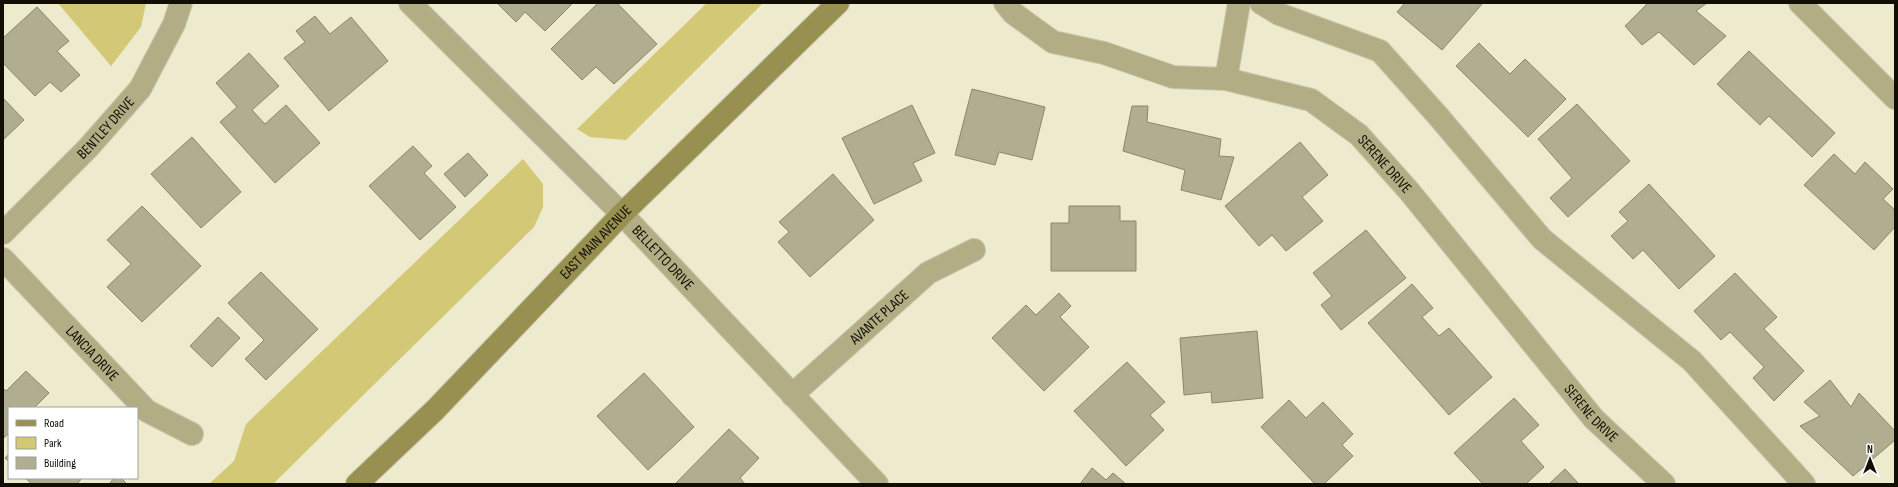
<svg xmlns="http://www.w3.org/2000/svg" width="1898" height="487" viewBox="0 0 1898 487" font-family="'Sofia Sans Condensed',sans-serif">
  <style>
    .green { fill: #d2c875 }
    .building { fill: #b0ad91; stroke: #89876c }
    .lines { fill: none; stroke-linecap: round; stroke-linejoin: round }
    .street-casing { stroke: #cac7ad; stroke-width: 24 }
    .secondary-casing { stroke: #cac7ad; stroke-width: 24 }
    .street { stroke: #b2ad84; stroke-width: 22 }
    .secondary { stroke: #989050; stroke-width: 22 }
    .labels { text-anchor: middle; stroke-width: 3; stroke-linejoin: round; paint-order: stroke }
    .street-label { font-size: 15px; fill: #100e05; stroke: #fff }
  </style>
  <rect width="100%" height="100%" fill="#edeacd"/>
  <g class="green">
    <path d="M 58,3 L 146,3 L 141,27 L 111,66 Z"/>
    <path d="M 707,3 L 763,3 L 626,140 L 590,137 L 577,129 Z"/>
    <path d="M 523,159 L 543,184 L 543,207 L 534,227 L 273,484 L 209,484 L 234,461 L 246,424 Z"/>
  </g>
  <g class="building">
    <path d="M 497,3 L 573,3 L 545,31 L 525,12 L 516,22 Z"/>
    <path d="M 598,3 L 617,3 L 657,44 L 614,84 L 596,67 L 582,80 L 551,49 Z"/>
    <path d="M 1405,3 L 1483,3 L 1442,50 L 1397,12 Z"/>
    <path d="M 1648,3 L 1707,3 L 1696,11 L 1726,36 L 1694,65 L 1659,32 L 1642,45 L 1625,26 Z"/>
    <path d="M 37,7 L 69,41 L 57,51 L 80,75 L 61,92 L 50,82 L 35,96 L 3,63 L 3,38 Z"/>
    <path d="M 315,16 L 330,34 L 351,17 L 388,61 L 329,111 L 284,58 L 305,42 L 296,31 Z"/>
    <path d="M 1479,43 L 1510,74 L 1525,59 L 1566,99 L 1528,137 L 1456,66 Z"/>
    <path d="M 1749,51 L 1835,133 L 1812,157 L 1769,116 L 1760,125 L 1717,84 Z"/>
    <path d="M 249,53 L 279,86 L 252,110 L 265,124 L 286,105 L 320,143 L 275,183 L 220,122 L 237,107 L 216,83 Z"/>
    <path d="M 972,89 L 1045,107 L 1032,160 L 999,152 L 995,165 L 955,155 Z"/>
    <path d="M 3,98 L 24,120 L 3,140 Z"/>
    <path d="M 1577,104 L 1630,161 L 1568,217 L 1550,198 L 1572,178 L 1538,139 Z"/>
    <path d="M 912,105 L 935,153 L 913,163 L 922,181 L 874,204 L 842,138 Z"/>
    <path d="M 1132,106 L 1148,106 L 1147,122 L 1221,139 L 1219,156 L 1234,157 L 1221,200 L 1181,190 L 1185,170 L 1123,151 Z"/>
    <path d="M 192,137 L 241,192 L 201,228 L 151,174 Z"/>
    <path d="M 1300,142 L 1328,175 L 1302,197 L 1323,221 L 1286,251 L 1272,235 L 1259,246 L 1225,206 Z"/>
    <path d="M 413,146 L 432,166 L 424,173 L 456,207 L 420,240 L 369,186 Z"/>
    <path d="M 468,153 L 488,175 L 465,197 L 444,174 Z"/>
    <path d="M 1834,154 L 1855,174 L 1865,162 L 1893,189 L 1883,199 L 1895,210 L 1895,227 L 1874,250 L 1804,185 Z"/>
    <path d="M 833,174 L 874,220 L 810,277 L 778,242 L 789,232 L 779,222 Z"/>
    <path d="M 1649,184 L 1715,256 L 1679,289 L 1643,250 L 1633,259 L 1611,236 L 1628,221 L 1619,212 Z"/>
    <path d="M 142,206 L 201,266 L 142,322 L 107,287 L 131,264 L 107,240 Z"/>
    <path d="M 1069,206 L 1120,206 L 1120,221 L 1136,221 L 1136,271 L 1051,271 L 1051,223 L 1069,223 Z"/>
    <path d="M 1366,230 L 1406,278 L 1341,330 L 1321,305 L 1332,296 L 1313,273 Z"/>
    <path d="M 261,272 L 318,329 L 266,380 L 245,359 L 264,340 L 228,303 Z"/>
    <path d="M 1735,273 L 1777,317 L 1764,329 L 1804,371 L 1774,401 L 1753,378 L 1764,367 L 1730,332 L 1721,340 L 1694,311 Z"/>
    <path d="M 1412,284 L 1433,308 L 1422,317 L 1439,336 L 1449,328 L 1492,377 L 1449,415 L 1368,323 Z"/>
    <path d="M 1059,293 L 1071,306 L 1060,317 L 1089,347 L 1044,391 L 992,338 L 1026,305 L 1036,315 Z"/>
    <path d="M 218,317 L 240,338 L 212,367 L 190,346 Z"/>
    <path d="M 1257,331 L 1263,398 L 1212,403 L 1211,392 L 1184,395 L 1180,338 Z"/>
    <path d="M 1127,362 L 1165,402 L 1150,415 L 1164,430 L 1126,466 L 1074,411 Z"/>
    <path d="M 26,371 L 49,393 L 34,408 L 9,408 L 9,433 L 3,439 L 3,388 L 6,391 Z"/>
    <path d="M 644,373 L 694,427 L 648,470 L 597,416 Z"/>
    <path d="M 1830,380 L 1851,407 L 1859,393 L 1895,431 L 1895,440 L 1853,476 L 1800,426 L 1820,416 L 1804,402 Z"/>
    <path d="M 1514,398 L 1539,425 L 1521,441 L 1544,467 L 1526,484 L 1483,484 L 1454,453 Z"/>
    <path d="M 1289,400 L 1306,418 L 1323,402 L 1353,434 L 1342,445 L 1353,456 L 1324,484 L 1315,484 L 1261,427 Z"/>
    <path d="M 729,429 L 759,458 L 740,478 L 745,484 L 675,484 Z"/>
    <path d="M 9,454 L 9,462 L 5,458 Z"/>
    <path d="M 1092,468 L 1106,480 L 1113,473 L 1126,484 L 1080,484 Z"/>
    <path d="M 1565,469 L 1579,484 L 1549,484 Z"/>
    <path d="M 25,478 L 82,478 L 77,484 L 32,484 Z"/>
    <path d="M 114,478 L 121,478 L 127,484 L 109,484 Z"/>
  </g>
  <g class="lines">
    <defs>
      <g id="street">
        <path id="s1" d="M 410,3 L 622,214 L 877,484"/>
        <path id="s2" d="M 1005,3 L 1013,13 L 1053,42 L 1104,53 L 1173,77 L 1226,79 L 1311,100 L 1359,135 L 1409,191 L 1594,419 L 1664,484"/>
        <path d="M 1261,3 L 1279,14 L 1380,51 L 1438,116 L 1542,239 L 1692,361 L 1804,484"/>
        <path d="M 1800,3 L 1895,98"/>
        <path d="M 1226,79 L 1239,3"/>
        <path id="s3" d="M 3,233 L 88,148 L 140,89 L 174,24 L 181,3"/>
        <path id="s4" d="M 3,259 L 147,411 L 192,434"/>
        <path id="s5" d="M 792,395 L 928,273 L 974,250"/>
      </g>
      <g id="secondary">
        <path id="s6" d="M 357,484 L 435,410 L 622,214 L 838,3"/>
      </g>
    </defs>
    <use href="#street" class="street-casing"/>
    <use href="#secondary" class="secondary-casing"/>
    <use href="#street" class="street"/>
    <use href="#secondary" class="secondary"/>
  </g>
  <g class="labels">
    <g class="street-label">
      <text dy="5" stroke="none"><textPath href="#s3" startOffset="147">BENTLEY DRIVE</textPath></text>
      <text dy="5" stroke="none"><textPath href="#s2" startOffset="426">SERENE DRIVE</textPath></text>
      <text dy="5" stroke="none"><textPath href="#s6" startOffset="340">EAST MAIN AVENUE</textPath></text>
      <text dy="5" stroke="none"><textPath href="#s1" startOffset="359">BELLETTO DRIVE</textPath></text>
      <text dy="5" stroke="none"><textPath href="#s5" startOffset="117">AVANTE PLACE</textPath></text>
      <text dy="5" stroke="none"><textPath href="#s4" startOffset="130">LANCIA DRIVE</textPath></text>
      <text dy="5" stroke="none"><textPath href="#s2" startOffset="750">SERENE DRIVE</textPath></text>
    </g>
  </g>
  <rect width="1898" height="487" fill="none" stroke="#100e05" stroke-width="8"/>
  <rect x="8" y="407" width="130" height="72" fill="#ffffff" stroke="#9f9f9b"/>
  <rect x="16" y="420" width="20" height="6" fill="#989050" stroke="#9f9f9b"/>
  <text x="44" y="427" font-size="12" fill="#100e05">Road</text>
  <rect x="16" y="437" width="20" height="12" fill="#d2c875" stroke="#9f9f9b"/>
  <text x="44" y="447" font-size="12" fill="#100e05">Park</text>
  <rect x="16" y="457" width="20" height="12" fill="#b0ad91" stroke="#9f9f9b"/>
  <text x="44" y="467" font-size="12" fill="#100e05">Building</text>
  <g transform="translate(1870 459)" stroke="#ffffff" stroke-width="3" paint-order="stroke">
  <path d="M0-3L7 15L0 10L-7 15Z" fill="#100e05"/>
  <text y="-6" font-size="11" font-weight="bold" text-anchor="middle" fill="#100e05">N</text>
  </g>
</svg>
